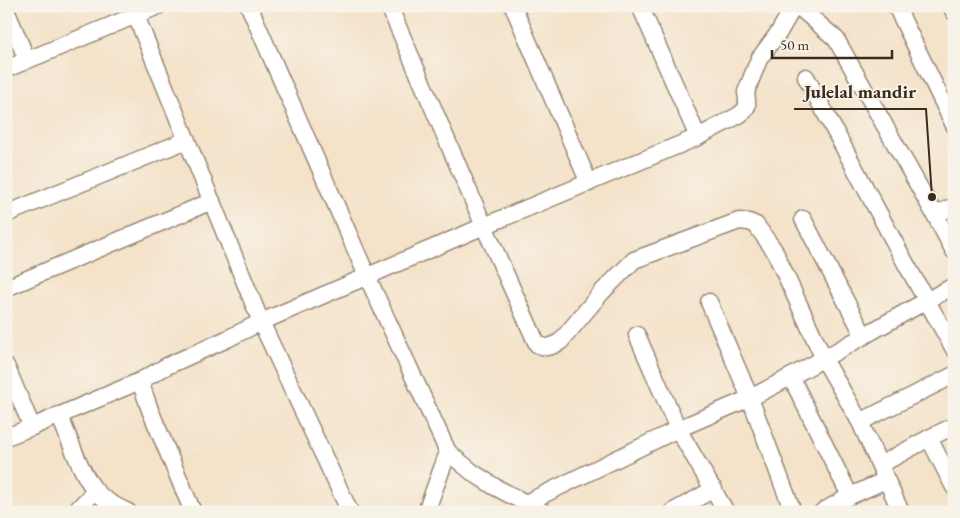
<svg xmlns="http://www.w3.org/2000/svg" width="960" height="518" viewBox="0 0 960 518" font-family="'EB Garamond',serif">
  <style>
    .lines { fill: none; stroke-linecap: round; stroke-linejoin: round }
    .minor-casing { stroke: #988674; stroke-width: 19 }
    .minor { stroke: #fff; stroke-width: 16 }
    .leader { fill: none; stroke: #3b2a1e; stroke-width: 2 }
    .callout-dot { fill: #3b2a1e; stroke: #f7f3e8; stroke-width: 2 }
    .callout-label { font-size: 19px; text-anchor: middle; font-weight: bold; fill: #3b2a1e; stroke: #f7f3e8; stroke-width: 4; stroke-linejoin: round; paint-order: stroke }
  </style>
  <rect width="100%" height="100%" fill="#f7f3e8"/>
  <filter id="ink" filterUnits="userSpaceOnUse"><feTurbulence type="fractalNoise" baseFrequency=".02" numOctaves="2"/><feDisplacementMap in="SourceGraphic" scale="10" xChannelSelector="R" yChannelSelector="G"/><feConvolveMatrix kernelMatrix="1 2 1 2 8 2 1 2 1" color-interpolation-filters="sRGB"/></filter>
  <filter id="wash" filterUnits="userSpaceOnUse"><feTurbulence type="fractalNoise" baseFrequency=".0096" numOctaves="4" result="noise"/><feDisplacementMap in="SourceGraphic" scale="20" xChannelSelector="R" yChannelSelector="G"/><feGaussianBlur stdDeviation="1.12" result="paint"/><feColorMatrix in="noise" values="0 0 0 0 0 0 0 0 0 0 0 0 0 0 0 0 0 1.4 0 .05"/><feComposite in="paint" operator="in"/></filter>
  <g filter="url(#wash)">
    <rect width="100%" height="100%" fill="#f4e2c9"/>
  </g>
  <g filter="url(#ink)">
    <g class="lines">
      <defs>
        <g id="minor">
          <path d="M 132,6 L 261,322 L 350,512"/>
          <path d="M 249,6 L 367,276 L 448,452 L 426,512"/>
          <path d="M 389,6 L 484,226 L 537,344 C 547,349 550,347 560,342 L 601,293 L 634,260 L 739,221 L 749,222 L 756,225 L 774,250 L 824,359 L 860,422 L 901,512"/>
          <path d="M 513,6 L 589,183"/>
          <path d="M 640,6 L 698,137"/>
          <path d="M 798,6 L 836,39 L 935,215 L 954,251"/>
          <path d="M 896,6 L 954,125"/>
          <path d="M 951,6 L 954,12"/>
          <path d="M 6,10 L 27,60"/>
          <path d="M 6,69 L 158,6"/>
          <path d="M 806,77 L 906,264 L 954,349"/>
          <path d="M 6,214 L 187,140"/>
          <path d="M 935,215 L 954,206"/>
          <path d="M 803,219 L 864,336"/>
          <path d="M 6,288 L 212,201"/>
          <path d="M 637,335 L 678,429 L 726,512"/>
          <path d="M 6,366 L 32,427"/>
          <path d="M 791,377 L 850,496"/>
          <path d="M 140,381 L 150,410 L 193,512"/>
          <path d="M 59,415 C 69,437 80,472 95,490 C 102,499 117,507 128,512"/>
          <path d="M 860,422 L 954,375"/>
          <path d="M 6,437 L 32,427 L 140,381 L 167,366 L 227,339 L 261,322 L 484,226 L 698,137 L 739,115 L 744,111 L 747,106 L 747,100 L 746,92 L 759,59 L 779,32 L 794,6"/>
          <path d="M 929,438 L 954,487"/>
          <path d="M 448,452 L 472,472 L 495,487 L 543,512"/>
          <path d="M 880,465 L 929,438 L 954,426"/>
          <path d="M 526,503 L 678,429 L 750,398 L 709,302"/>
          <path d="M 75,512 L 95,491"/>
          <path d="M 672,512 L 714,489"/>
          <path d="M 793,512 L 750,398 C 820,363 885,322 954,286"/>
          <path d="M 822,512 L 850,496 L 886,480"/>
        </g>
      </defs>
      <use href="#minor" class="minor-casing"/>
      <use href="#minor" class="minor"/>
    </g>
  </g>
  <path class="leader" d="M932 197L926 109H794"/>
  <circle class="callout-dot" cx="932" cy="197" r="5"/>
  <g class="callout-label">
    <text x="860" y="98">Julelal mandir</text>
  </g>
  <rect width="960" height="518" fill="none" stroke="#f7f3e8" stroke-width="25"/>
  <path d="M772 50v8h120v-8" fill="none" stroke="#3b2a1e" stroke-width="2.5"/>
  <text x="780" y="50" font-size="15" fill="#3b2a1e" stroke="#f7f3e8" stroke-width="4" paint-order="stroke">50 m</text>
</svg>
